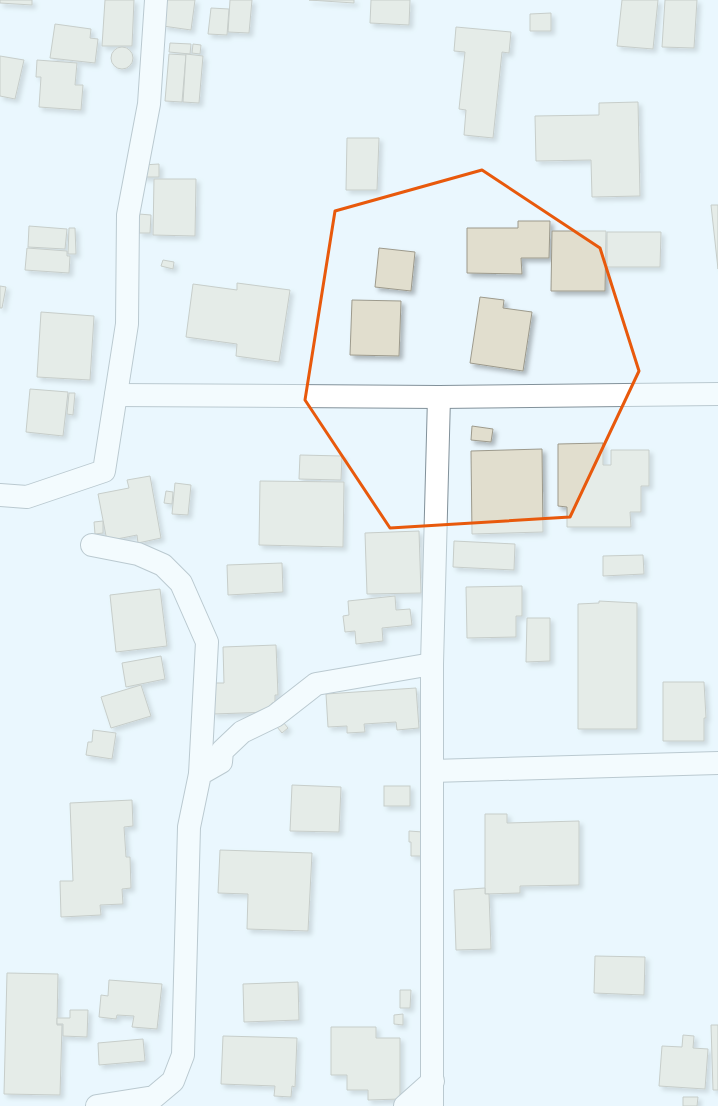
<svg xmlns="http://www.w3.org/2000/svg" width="718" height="1106" viewBox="0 0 718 1106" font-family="'Golos Text',sans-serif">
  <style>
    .building { fill: #e1dece; stroke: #9d9a8c; filter: url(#shadow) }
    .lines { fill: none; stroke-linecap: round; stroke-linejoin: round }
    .minor-casing { stroke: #82919a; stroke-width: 24 }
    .minor { stroke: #fff; stroke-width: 22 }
    .marked { fill: none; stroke: #e8590c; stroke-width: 3; stroke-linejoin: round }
  </style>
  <defs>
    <filter id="shadow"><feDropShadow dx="3.5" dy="3.5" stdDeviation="2" flood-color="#0004"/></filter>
  </defs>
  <rect width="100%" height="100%" fill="#eaf7fe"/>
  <g class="building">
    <path d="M 0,0 L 32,0 L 32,5 L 0,3 Z"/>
    <path d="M 105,0 L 134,0 L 132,46 L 102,46 Z"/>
    <path d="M 167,0 L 195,0 L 191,30 L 163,26 Z"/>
    <path d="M 230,0 L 252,0 L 249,33 L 228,32 Z"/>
    <path d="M 309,0 L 354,0 L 354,3 Z"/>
    <path d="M 371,0 L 410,0 L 409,25 L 370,23 Z"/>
    <path d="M 622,0 L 658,0 L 653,49 L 617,46 Z"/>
    <path d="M 665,0 L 697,0 L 694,48 L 662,47 Z"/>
    <path d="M 211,8 L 229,9 L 227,35 L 208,34 Z"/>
    <path d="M 551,13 L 551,31 L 530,31 L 530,14 Z"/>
    <path d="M 55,24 L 91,29 L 90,38 L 98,39 L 95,63 L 50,58 Z"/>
    <path d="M 456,27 L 511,32 L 509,53 L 502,52 L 493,138 L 464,135 L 466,110 L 459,109 L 465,52 L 454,51 Z"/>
    <path d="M 170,43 L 191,44 L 190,54 L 169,52 Z"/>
    <path d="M 193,44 L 201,45 L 200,54 L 192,53 Z"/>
    <circle cx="122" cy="58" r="11"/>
    <path d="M 169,54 L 186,55 L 182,102 L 165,101 Z"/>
    <path d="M 186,54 L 203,56 L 199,103 L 183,102 Z"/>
    <path d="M 0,56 L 24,60 L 15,99 L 0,96 Z"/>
    <path d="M 37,60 L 77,63 L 75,85 L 83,85 L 81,110 L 39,107 L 41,77 L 36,77 Z"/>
    <path d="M 638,102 L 640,196 L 592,197 L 591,160 L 536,161 L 535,116 L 599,115 L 599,103 Z"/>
    <path d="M 347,138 L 379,138 L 377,190 L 346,190 Z"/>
    <path d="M 159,164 L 159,177 L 142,177 L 142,165 Z"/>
    <path d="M 154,179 L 196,179 L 195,236 L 153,235 Z"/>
    <path d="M 711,205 L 718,205 L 718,269 Z"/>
    <path d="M 139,214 L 151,215 L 150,233 L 139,233 Z"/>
    <path d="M 518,221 L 550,221 L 549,258 L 521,258 L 522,274 L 467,273 L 467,228 L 518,228 Z"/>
    <path d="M 29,226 L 67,229 L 65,249 L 28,247 Z"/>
    <path d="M 69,228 L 75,228 L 76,254 L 68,254 Z"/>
    <path d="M 552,231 L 606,231 L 605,291 L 551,291 Z"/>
    <path d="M 607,232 L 661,232 L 660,267 L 607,267 Z"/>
    <path d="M 27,248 L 67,251 L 67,256 L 70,256 L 69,273 L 25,270 Z"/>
    <path d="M 379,248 L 415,252 L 411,291 L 375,287 Z"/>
    <path d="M 163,260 L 174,262 L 173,269 L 161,266 Z"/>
    <path d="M 237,283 L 290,290 L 279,362 L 236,356 L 237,344 L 186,337 L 193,284 L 237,290 Z"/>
    <path d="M 0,286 L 6,287 L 2,308 L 0,308 Z"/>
    <path d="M 480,297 L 504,300 L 503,308 L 532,312 L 523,371 L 470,363 Z"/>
    <path d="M 352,300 L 401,301 L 399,356 L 350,355 Z"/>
    <path d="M 41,312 L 94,316 L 90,380 L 37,377 Z"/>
    <path d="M 30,389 L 68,392 L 63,436 L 26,432 Z"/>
    <path d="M 69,393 L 75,393 L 73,415 L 67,414 Z"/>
    <path d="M 472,426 L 493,429 L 491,442 L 471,440 Z"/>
    <path d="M 603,443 L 603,465 L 611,465 L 611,450 L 649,450 L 649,486 L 641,486 L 641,512 L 630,512 L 631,527 L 567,527 L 567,507 L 558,506 L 558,444 Z"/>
    <path d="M 542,449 L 543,532 L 472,534 L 471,451 Z"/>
    <path d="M 300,455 L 342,456 L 341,480 L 299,479 Z"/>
    <path d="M 150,476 L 161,538 L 138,543 L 137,535 L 107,541 L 98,494 L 129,488 L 127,480 Z"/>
    <path d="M 260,481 L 344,482 L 343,547 L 259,545 Z"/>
    <path d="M 175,483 L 191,485 L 188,515 L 172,514 Z"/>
    <path d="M 166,491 L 173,492 L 172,504 L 164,503 Z"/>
    <path d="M 103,521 L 103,533 L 95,534 L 94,522 Z"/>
    <path d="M 419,531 L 421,593 L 367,594 L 365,533 Z"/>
    <path d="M 454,541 L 515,544 L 514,570 L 453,567 Z"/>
    <path d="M 643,555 L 644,574 L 603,576 L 603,556 Z"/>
    <path d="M 282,563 L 283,592 L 228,595 L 227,565 Z"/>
    <path d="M 522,586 L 522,616 L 516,616 L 516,637 L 467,638 L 466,587 Z"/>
    <path d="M 160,589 L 167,646 L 116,652 L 110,595 Z"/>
    <path d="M 395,596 L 396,610 L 410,609 L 412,625 L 382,628 L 383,641 L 356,644 L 355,631 L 345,632 L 343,616 L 349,615 L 348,601 Z"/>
    <path d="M 599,601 L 637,603 L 637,729 L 578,729 L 578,604 L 599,603 Z"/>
    <path d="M 527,618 L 550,618 L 550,661 L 526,662 Z"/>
    <path d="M 276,645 L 278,695 L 275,695 L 275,703 L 272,703 L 272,712 L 213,714 L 212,683 L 224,683 L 223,647 Z"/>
    <path d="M 161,656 L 165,679 L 126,687 L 122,663 Z"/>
    <path d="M 663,682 L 704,682 L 706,718 L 704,718 L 704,741 L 663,741 Z"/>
    <path d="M 141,685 L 151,716 L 111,728 L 101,697 Z"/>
    <path d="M 416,688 L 419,728 L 397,730 L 396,722 L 364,724 L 365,732 L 347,733 L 347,726 L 328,727 L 326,694 Z"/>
    <path d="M 283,722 L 288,728 L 282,733 L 277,727 Z"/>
    <path d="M 93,730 L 116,733 L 112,759 L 86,755 L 88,742 L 92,742 Z"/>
    <path d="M 292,785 L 341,787 L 339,832 L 290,831 Z"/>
    <rect x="384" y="786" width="26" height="20"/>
    <path d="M 132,800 L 133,826 L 124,827 L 126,857 L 130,857 L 131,888 L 122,889 L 123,904 L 100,905 L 101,915 L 61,917 L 60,881 L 73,881 L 70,803 Z"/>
    <path d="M 485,814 L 507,814 L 507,823 L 579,821 L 579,885 L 520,886 L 520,893 L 485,894 Z"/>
    <path d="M 409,831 L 423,832 L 422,856 L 411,856 L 411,842 L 409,842 Z"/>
    <path d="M 220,850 L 312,853 L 308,931 L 247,929 L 248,894 L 218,893 Z"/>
    <path d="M 485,888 L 485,894 L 489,894 L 491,949 L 456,950 L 454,890 Z"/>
    <path d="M 595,956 L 645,957 L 644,995 L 594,993 Z"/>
    <path d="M 7,973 L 58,974 L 57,1025 L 62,1025 L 60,1095 L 4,1094 Z"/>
    <path d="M 109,980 L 162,984 L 157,1029 L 132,1027 L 134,1016 L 117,1015 L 116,1019 L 99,1017 L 101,995 L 108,996 Z"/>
    <path d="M 298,982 L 299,1020 L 244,1022 L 243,984 Z"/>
    <path d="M 400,990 L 411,990 L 410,1008 L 400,1008 Z"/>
    <path d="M 70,1010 L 88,1010 L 87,1037 L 63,1036 L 63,1024 L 57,1024 L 57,1018 L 70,1018 Z"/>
    <path d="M 403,1014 L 403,1025 L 394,1024 L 394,1015 Z"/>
    <path d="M 711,1025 L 718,1025 L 718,1090 L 713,1090 Z"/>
    <path d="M 331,1027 L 376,1027 L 376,1038 L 400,1038 L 400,1099 L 368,1100 L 368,1090 L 347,1090 L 347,1075 L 331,1075 Z"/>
    <path d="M 683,1035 L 694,1036 L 693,1048 L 708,1049 L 705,1089 L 659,1086 L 662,1046 L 682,1047 Z"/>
    <path d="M 223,1036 L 297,1038 L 295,1087 L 292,1086 L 291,1097 L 274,1096 L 275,1086 L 221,1084 Z"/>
    <path d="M 143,1039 L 145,1061 L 99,1065 L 98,1043 Z"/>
    <path d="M 683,1097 L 698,1097 L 697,1106 L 683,1106 Z"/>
  </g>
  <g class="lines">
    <defs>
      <g id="minor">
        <path d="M 116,395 L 439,397 L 718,394"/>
        <path d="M 0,495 L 27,497 L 104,471 L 127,324 L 128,215 L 149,104 L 156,0"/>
        <path d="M 92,545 L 138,554 L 163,565 L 181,583 L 207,642 L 200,774"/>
        <path d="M 432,771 L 718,763"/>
        <path d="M 97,1106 L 154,1097 L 173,1081 L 183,1055 L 189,827 L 200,774 L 221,762 L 222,751 L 242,732 L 275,716 L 316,684 L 432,664"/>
        <path d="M 405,1106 L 433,1081"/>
        <path d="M 432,1106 L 432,664 L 439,397"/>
      </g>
    </defs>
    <use href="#minor" class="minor-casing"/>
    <use href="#minor" class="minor"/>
  </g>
  <path d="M0 0H718V1106H0ZM 482,170 L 600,248 L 639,371 L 570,517 L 390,528 L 305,400 L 335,211 Z" fill="#eaf7fe" fill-opacity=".55" fill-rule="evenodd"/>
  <path class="marked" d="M 482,170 L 600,248 L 639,371 L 570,517 L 390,528 L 305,400 L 335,211 Z"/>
</svg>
